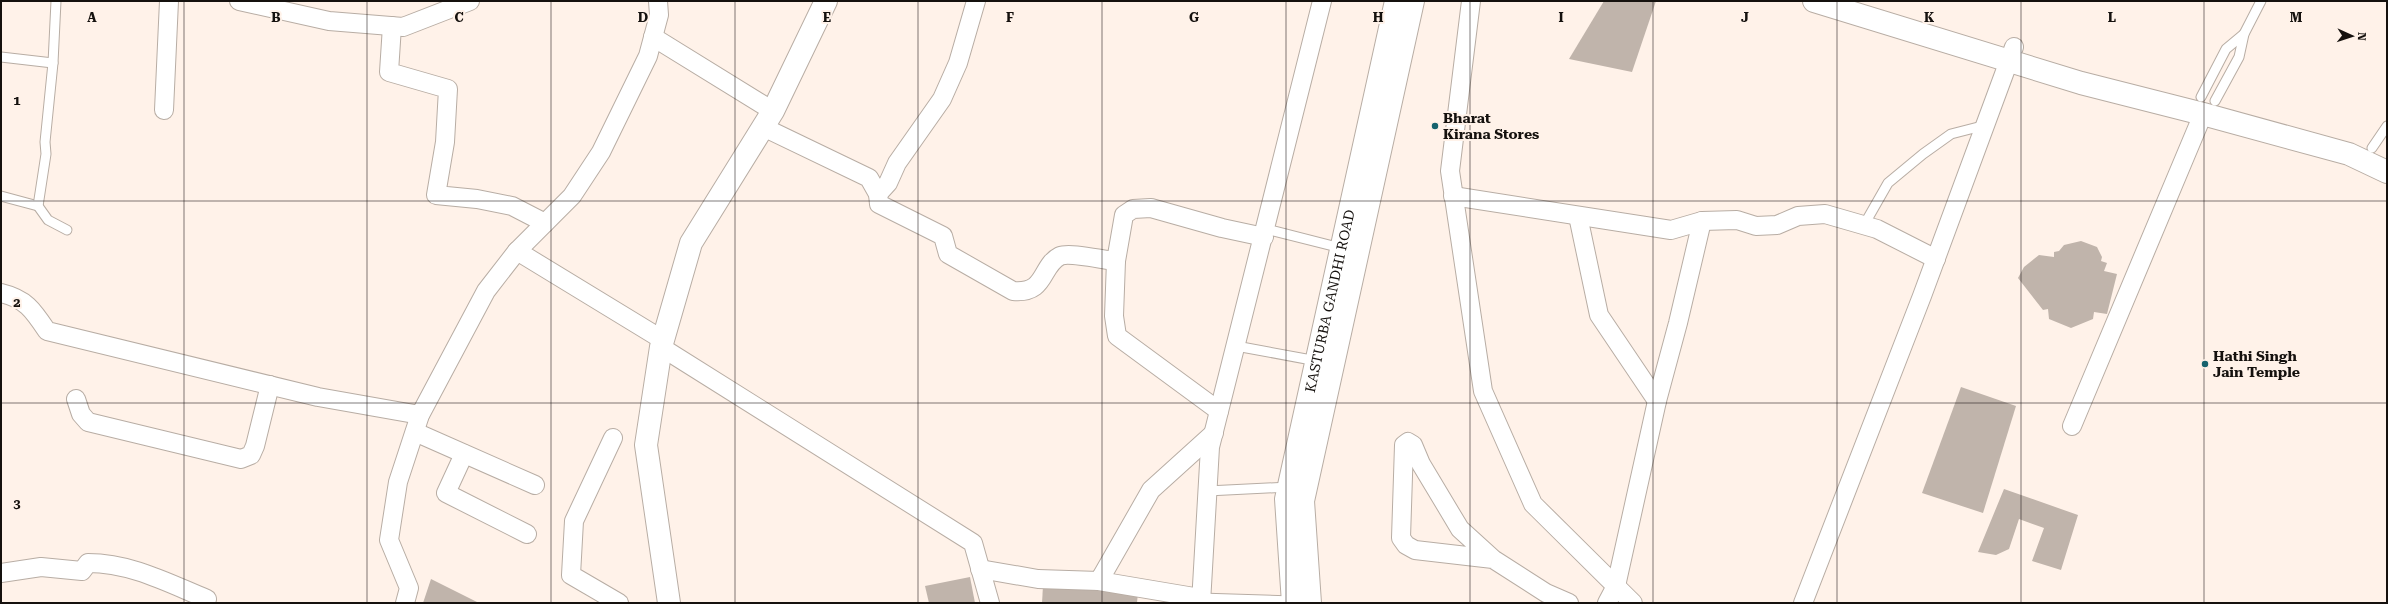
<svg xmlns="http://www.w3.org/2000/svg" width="2388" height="604" viewBox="0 0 2388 604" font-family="'Roboto Serif',serif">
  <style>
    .building { fill: #c0b4ab }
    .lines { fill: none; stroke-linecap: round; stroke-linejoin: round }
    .service-casing { stroke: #b8ada4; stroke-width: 11 }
    .minor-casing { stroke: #b8ada4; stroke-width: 20 }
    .tertiary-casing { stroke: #b8ada4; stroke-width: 24 }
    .primary-casing { stroke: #b8ada4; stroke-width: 24 }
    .service { stroke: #fff; stroke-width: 9 }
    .minor { stroke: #fff; stroke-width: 18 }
    .tertiary { stroke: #fff; stroke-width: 22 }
    .primary { stroke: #fff; stroke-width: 22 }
    .grid { fill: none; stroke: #15110e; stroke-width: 1; stroke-opacity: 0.55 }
    .poi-dot { fill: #15626d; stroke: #fff2e9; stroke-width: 1.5 }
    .labels { text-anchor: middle; stroke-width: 4; stroke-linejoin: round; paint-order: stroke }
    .poi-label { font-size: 14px; font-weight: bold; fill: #15110e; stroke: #fff2e9; text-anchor: start }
    .street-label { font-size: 14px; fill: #15110e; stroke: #fff2e9 }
    .grid-label { font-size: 13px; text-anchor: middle; font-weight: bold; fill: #15110e; stroke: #fff2e9; stroke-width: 4; stroke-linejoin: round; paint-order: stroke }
  </style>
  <rect width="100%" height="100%" fill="#fff2e9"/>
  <g class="building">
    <path d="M 1604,1 L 1656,1 L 1632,72 L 1569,59 Z"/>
    <path d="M 2081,241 L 2097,247 L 2102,257 L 2101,261 L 2107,263 L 2104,271 L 2117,274 L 2107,314 L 2094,312 L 2093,319 L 2071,328 L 2049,319 L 2048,309 L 2043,310 L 2018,278 L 2024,267 L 2039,255 L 2054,257 L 2054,252 L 2059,251 L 2064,245 Z"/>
    <path d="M 1961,387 L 2016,406 L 1983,513 L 1922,493 Z"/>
    <path d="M 2004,489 L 2078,515 L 2061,570 L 2032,561 L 2044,528 L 2019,519 L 2009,549 L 1996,555 L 1978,552 Z"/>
    <path d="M 970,577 L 975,603 L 929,603 L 925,586 Z"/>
    <path d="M 431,579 L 479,603 L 423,603 Z"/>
    <path d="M 1043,586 L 1138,592 L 1137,603 L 1042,603 Z"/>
  </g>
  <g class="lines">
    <defs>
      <g id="service">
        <path d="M 1,57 L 53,63"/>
        <path d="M 2201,97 L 2226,49 L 2244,34"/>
        <path d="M 2215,101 L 2239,57 L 2244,34 L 2261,1"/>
        <path d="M 2372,148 L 2387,126"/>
        <path d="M 1,196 L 38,206 L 46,154 L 45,142 L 53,63 L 56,1"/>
        <path d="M 38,206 L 48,220 L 67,230"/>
        <path d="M 1864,225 L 1888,183 L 1923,154 L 1951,134 L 1986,125"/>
        <path d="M 1266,229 L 1341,248"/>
        <path d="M 1236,346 L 1317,361"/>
        <path d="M 1207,491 L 1289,487"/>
        <path d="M 1200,598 L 1293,601"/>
      </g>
      <g id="minor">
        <path d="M 239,1 L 329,21 L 403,27 L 470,1"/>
        <path d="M 1471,1 L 1450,171 L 1483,391 L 1533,504 L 1633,603"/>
        <path d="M 392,26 L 389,72 L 448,89 L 445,142 L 436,195 L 477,199 L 512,206 L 545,223"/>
        <path d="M 653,37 L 773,111"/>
        <path d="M 164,110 L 169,1"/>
        <path d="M 763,127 L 869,178 L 878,194 L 879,204 L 943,236 L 948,254 L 1013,291 C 1047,294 1040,266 1060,256 C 1070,252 1103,260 1116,261 L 1124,215 L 1133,209 L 1151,208 L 1222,228 L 1264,237"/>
        <path d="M 878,194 L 888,183 L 897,163 L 942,99 L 958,63 L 976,1"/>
        <path d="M 1453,196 L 1671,230 L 1702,221 L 1737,220 L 1756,226 L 1777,225 L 1798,216 L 1825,214 L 1877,229 L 1936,259"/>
        <path d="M 1578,216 L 1599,315 L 1657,401"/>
        <path d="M 517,251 L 663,340"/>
        <path d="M 1116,261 L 1114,316 L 1117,336 L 1219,411"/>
        <path d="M 1,293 C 26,299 33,310 47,331 L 318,397 L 420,415"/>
        <path d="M 661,347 L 973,543 L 990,603"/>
        <path d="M 76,399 L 81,414 L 88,422 L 241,459 L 251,455 L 255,446 L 270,385"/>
        <path d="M 2072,426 L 2203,114"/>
        <path d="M 415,432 L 535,485"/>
        <path d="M 613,438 L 574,521 L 571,575 L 619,603"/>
        <path d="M 464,454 L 446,493 L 527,534"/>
        <path d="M 1493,559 L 1415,550 L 1406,545 L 1401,538 L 1404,445 L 1408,442 L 1413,445 L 1421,464 L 1460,529 L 1493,559 L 1546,593 L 1569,603"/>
        <path d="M 980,569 L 1038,579 L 1099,581 L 1151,490 L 1214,433"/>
        <path d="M 1,573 L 41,567 L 82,571 L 88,563 C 131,563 168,583 207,599"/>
        <path d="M 1099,581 L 1200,598"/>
        <path d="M 405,603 L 409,588 L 389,540 L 398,482 L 420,415 L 486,291 L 517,251 L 572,196 L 601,152 L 648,56 L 659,15 L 658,1"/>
        <path d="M 1201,603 L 1210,447 L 1322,1"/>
        <path d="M 1607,603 L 1616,586 L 1657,401 L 1678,323 L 1702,221"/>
        <path d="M 1803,603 L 1922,296 L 2014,47"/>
      </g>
      <path id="tertiary" d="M 669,603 L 646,445 L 661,347 L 691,243 L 773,111 L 826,1"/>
      <g id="primary">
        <path d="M 1814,1 L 2081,83 L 2203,114 L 2349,154 L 2387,172"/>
        <path id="s1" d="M 1293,603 L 1286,499 L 1396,1"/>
        <path d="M 1310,603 L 1303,501 L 1413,1"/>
      </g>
    </defs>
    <use href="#service" class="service-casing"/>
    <use href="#minor" class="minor-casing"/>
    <use href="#tertiary" class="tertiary-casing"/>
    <use href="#primary" class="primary-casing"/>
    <use href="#service" class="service"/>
    <use href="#minor" class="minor"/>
    <use href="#tertiary" class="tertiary"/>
    <use href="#primary" class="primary"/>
  </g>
  <path class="grid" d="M 184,1 L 184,603M 367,1 L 367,603M 551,1 L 551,603M 735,1 L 735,603M 918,1 L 918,603M 1102,1 L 1102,603M 1286,1 L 1286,603M 1470,1 L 1470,603M 1653,1 L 1653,603M 1837,1 L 1837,603M 2021,1 L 2021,603M 2204,1 L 2204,603M 1,201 L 2387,201M 1,403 L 2387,403"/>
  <g class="poi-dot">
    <circle cx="1435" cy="126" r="4"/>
    <circle cx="2205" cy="364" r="4"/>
  </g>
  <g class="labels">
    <g class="poi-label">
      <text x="1443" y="123">Bharat<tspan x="1443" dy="16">Kirana Stores</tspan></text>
      <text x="2213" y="361">Hathi Singh<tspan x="2213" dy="16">Jain Temple</tspan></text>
    </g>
    <g class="street-label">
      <text dy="5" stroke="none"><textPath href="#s1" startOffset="307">KASTURBA GANDHI ROAD</textPath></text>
    </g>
  </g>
  <g class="grid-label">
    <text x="92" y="22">A</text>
    <text x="276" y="22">B</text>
    <text x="459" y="22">C</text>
    <text x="643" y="22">D</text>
    <text x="827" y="22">E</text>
    <text x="1010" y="22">F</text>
    <text x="1194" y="22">G</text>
    <text x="1378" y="22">H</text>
    <text x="1561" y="22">I</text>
    <text x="1745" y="22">J</text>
    <text x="1929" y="22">K</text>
    <text x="2112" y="22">L</text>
    <text x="2296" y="22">M</text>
    <text x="17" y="105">1</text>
    <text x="17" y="307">2</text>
    <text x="17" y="508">3</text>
  </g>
  <rect width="2388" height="604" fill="none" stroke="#15110e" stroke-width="4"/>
  <g transform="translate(2352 36) rotate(93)" stroke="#fff2e9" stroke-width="3" paint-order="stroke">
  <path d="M0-3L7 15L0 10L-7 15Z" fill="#15110e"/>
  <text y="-6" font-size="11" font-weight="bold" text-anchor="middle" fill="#15110e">N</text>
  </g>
</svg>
